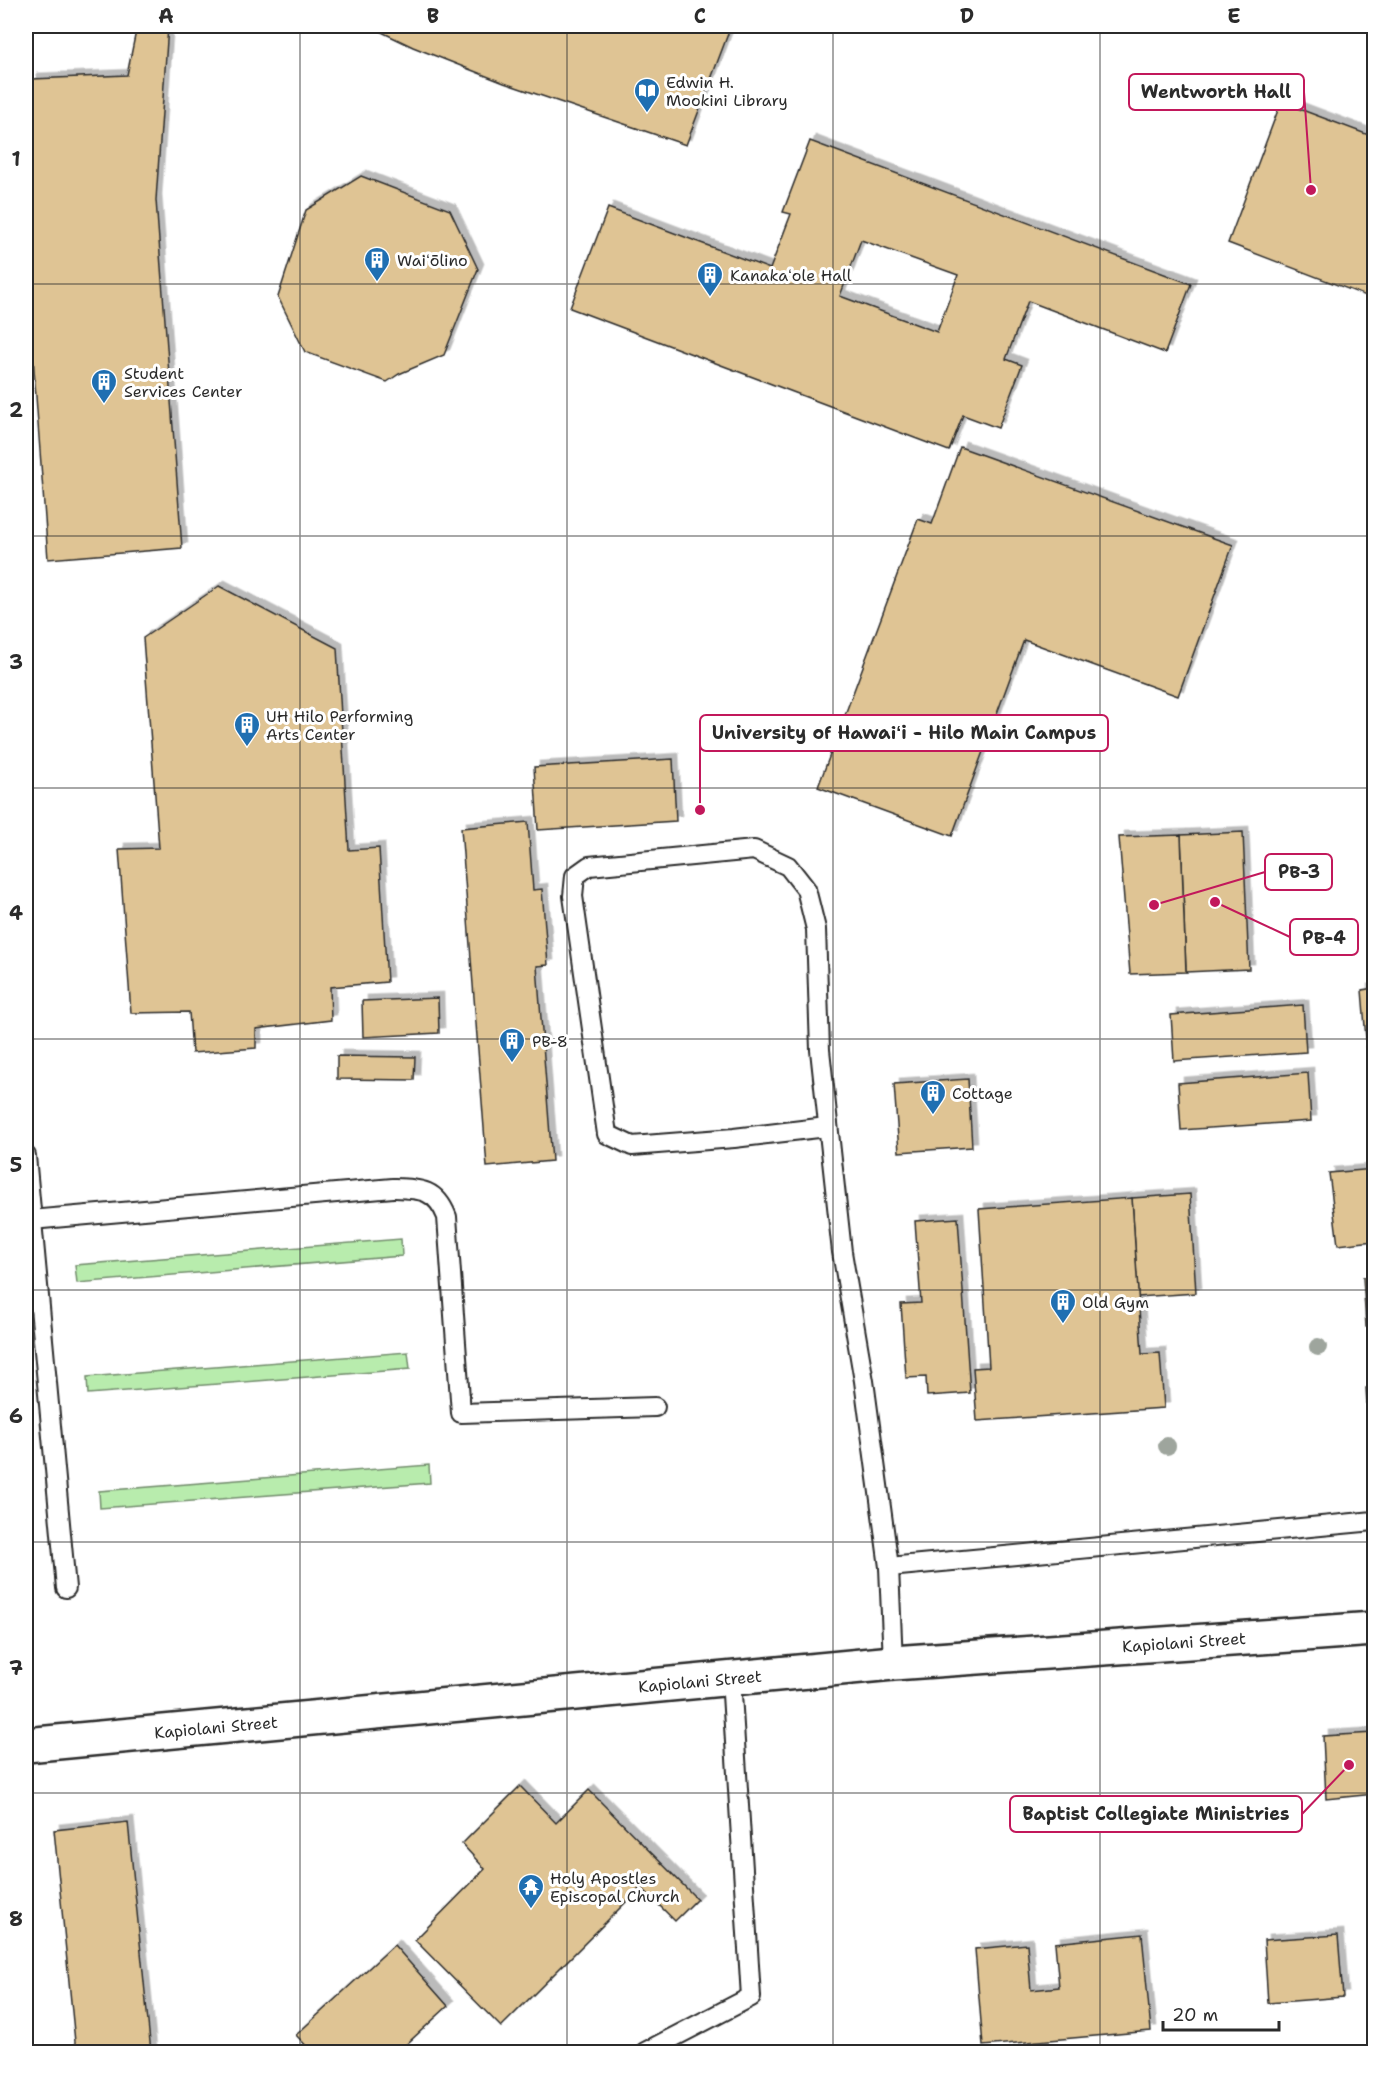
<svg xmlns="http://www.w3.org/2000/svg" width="1400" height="2078" viewBox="0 0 1400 2078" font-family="'Shantell Sans',sans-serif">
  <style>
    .green { fill: #b8ecad; stroke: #728c6c; stroke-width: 1.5 }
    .building { fill: #dfc494; stroke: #2b2b2b; stroke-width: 1.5; fill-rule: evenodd; filter: url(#shadow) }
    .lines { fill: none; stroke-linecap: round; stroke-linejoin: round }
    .service-casing { stroke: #2b2b2b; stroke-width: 22 }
    .tertiary-casing { stroke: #2b2b2b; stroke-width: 38 }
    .service { stroke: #fff; stroke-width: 18 }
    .tertiary { stroke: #fff; stroke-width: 33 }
    .tree { fill: #9ea59d }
    .grid { fill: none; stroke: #2b2b2b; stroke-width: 1.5; stroke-opacity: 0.55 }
    .labels { text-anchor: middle; stroke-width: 6; stroke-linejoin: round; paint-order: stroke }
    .poi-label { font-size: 16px; fill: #2b2b2b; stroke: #fff; text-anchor: start }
    .street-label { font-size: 16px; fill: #2b2b2b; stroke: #fff }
    .leader { fill: none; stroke: #c2185b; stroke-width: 2 }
    .callout-dot { fill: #c2185b; stroke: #fff; stroke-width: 2 }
    .callout { fill: #fff; stroke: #c2185b; stroke-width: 2 }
    .callout-label { font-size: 18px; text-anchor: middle; font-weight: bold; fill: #2b2b2b }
    .neatline { fill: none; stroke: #2b2b2b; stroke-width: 2 }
    .grid-label { font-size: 20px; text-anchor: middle; font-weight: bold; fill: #2b2b2b }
  </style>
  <defs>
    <filter id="shadow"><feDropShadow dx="5.5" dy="-5.5" stdDeviation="0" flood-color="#0004"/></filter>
  </defs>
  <rect width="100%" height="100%" fill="#fff"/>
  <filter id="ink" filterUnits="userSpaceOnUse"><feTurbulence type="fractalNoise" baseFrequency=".0167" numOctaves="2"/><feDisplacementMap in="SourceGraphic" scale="12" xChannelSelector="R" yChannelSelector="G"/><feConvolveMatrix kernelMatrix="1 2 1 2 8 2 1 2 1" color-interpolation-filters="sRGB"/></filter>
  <g filter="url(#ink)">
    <g class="green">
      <path d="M 401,1239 L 402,1256 L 77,1283 L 75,1265 Z"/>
      <path d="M 408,1352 L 410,1369 L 88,1394 L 87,1377 Z"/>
      <path d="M 429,1465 L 430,1483 L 100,1508 L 99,1491 Z"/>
    </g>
    <g class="building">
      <path d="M 137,26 L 168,26 L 156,200 L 182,548 L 48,559 L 26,261 L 26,162 L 32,79 L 127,75 Z"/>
      <path d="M 369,26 L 731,26 L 686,145 L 504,83 L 413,47 Z"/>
      <path d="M 1281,102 L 1374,137 L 1374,299 L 1228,243 Z"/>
      <path d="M 810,141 L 1191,284 L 1165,353 L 1028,301 L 1006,359 L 1022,365 L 998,428 L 963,415 L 949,451 L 570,308 L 608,208 L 770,269 L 791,214 L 783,212 ZM 861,240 L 958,275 L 937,332 L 840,296 Z"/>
      <path d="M 361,176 L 450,210 L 478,269 L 444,355 L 399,374 L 387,382 L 305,352 L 278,297 L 306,210 Z"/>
      <path d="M 960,447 L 1233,545 L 1178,696 L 1024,640 L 952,836 L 818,787 L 918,519 L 932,524 Z"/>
      <path d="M 219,586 L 337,648 L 349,850 L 379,848 L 387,982 L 330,987 L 331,1020 L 256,1029 L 256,1048 L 192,1053 L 189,1012 L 131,1013 L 119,849 L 159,848 L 143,638 Z"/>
      <path d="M 673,759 L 676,821 L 538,830 L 534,767 Z"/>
      <path d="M 528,822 L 533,890 L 542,889 L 548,965 L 537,966 L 552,1161 L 487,1167 L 461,828 Z"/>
      <path d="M 1243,832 L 1249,969 L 1186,972 L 1181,835 Z"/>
      <path d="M 1181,835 L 1186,972 L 1130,974 L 1119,837 Z"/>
      <path d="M 1374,988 L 1374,1063 L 1368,1064 L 1362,990 Z"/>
      <path d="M 438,998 L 439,1033 L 363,1037 L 362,1001 Z"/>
      <path d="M 1303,1005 L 1306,1052 L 1174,1061 L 1171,1015 Z"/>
      <path d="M 337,1056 L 415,1057 L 414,1080 L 337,1079 Z"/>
      <path d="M 1308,1073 L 1311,1121 L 1181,1130 L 1178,1083 Z"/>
      <path d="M 968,1079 L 972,1147 L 899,1152 L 894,1084 Z"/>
      <path d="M 1374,1169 L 1374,1241 L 1338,1245 L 1329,1173 Z"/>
      <path d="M 1190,1194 L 1196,1293 L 1138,1297 L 1132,1198 Z"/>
      <path d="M 1132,1198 L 1142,1354 L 1160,1353 L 1164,1408 L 977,1421 L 973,1368 L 989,1367 L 979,1209 Z"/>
      <path d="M 958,1218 L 970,1393 L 927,1396 L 926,1377 L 906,1378 L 901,1304 L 921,1303 L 915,1221 Z"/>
      <path d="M 1374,1276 L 1374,1326 L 1366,1327 L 1363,1277 Z"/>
      <path d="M 1366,1388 L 1374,1388 L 1374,1438 L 1369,1439 Z"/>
      <path d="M 1374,1733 L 1374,1794 L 1326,1799 L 1323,1736 Z"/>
      <path d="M 520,1786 L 556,1823 L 589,1790 L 697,1899 L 675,1921 L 641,1887 L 501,2027 L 415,1940 L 485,1869 L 462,1844 Z"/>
      <path d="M 128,1822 L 151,2052 L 76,2052 L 54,1830 Z"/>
      <path d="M 1142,1934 L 1151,2031 L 983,2046 L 975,1949 L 1027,1944 L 1031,1990 L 1059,1987 L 1055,1943 Z"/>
      <path d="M 1338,1935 L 1343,1997 L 1268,2003 L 1264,1940 Z"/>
      <path d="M 394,1945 L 448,2006 L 398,2052 L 312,2052 L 296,2035 Z"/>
    </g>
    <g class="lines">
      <defs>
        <g id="service">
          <path d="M 827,1127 L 734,1138 L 632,1146 L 607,1134 L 573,896 L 575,876 L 589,866 L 754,850 L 788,866 L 806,889 L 816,929 L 820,1050 L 842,1252 L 864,1381 L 889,1567 L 893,1663"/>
          <path d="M 26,1156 L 66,1588"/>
          <path d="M 31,1220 L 393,1188 C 421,1189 436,1189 447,1217 L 461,1413 L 655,1407"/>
          <path d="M 889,1567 L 1374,1521"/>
          <path d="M 645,2052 L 751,1997 L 731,1678"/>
        </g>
        <path id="tertiary" d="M 26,1745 L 893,1663 L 1374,1629"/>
      </defs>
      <use href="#service" class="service-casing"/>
      <use href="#tertiary" class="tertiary-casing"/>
      <use href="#service" class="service"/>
      <use href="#tertiary" class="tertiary"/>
    </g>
    <g class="tree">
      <circle cx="1318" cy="1347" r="9"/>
      <circle cx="1167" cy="1446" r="9"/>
    </g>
  </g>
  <path class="grid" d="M 300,26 L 300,2052M 567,26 L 567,2052M 833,26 L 833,2052M 1100,26 L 1100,2052M 26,284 L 1374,284M 26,536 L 1374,536M 26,788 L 1374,788M 26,1039 L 1374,1039M 26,1290 L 1374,1290M 26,1542 L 1374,1542M 26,1793 L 1374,1793"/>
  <defs>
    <symbol id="library-pin" viewBox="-11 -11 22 30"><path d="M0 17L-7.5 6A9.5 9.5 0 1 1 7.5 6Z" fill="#1f6fb2" stroke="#fff"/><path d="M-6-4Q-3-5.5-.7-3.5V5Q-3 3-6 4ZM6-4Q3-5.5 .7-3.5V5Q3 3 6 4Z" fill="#fff"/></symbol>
    <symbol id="building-pin" viewBox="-11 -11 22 30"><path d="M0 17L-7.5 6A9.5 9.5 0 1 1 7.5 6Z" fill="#1f6fb2" stroke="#fff"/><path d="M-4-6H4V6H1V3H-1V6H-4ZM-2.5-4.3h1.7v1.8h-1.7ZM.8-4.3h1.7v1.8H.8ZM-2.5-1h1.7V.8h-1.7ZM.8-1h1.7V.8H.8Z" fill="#fff"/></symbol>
    <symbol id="temple-pin" viewBox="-11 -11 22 30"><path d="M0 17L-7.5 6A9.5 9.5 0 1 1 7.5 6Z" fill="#1f6fb2" stroke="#fff"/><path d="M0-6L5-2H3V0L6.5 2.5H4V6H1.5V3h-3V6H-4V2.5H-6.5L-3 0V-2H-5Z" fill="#fff"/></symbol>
  </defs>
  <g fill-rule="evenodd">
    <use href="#library-pin" x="632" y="76" width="30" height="40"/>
    <use href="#building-pin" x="362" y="245" width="30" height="40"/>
    <use href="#building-pin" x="695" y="260" width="30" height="40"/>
    <use href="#building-pin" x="89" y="367" width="30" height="40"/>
    <use href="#building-pin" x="232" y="710" width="30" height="40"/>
    <use href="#building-pin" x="497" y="1026" width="30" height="40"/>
    <use href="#building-pin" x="918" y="1078" width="30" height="40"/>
    <use href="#building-pin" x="1048" y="1287" width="30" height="40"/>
    <use href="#temple-pin" x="516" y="1872" width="30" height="40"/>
  </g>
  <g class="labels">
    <g class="poi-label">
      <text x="666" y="88">Edwin H.<tspan x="666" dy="18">Mookini Library</tspan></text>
      <text x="397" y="266">Waiʻōlino</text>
      <text x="730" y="281">Kanakaʻole Hall</text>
      <text x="124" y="379">Student<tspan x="124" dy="18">Services Center</tspan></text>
      <text x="266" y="722">UH Hilo Performing<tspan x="266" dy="18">Arts Center</tspan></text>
      <text x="532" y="1047">PB-8</text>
      <text x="952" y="1099">Cottage</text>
      <text x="1082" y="1308">Old Gym</text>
      <text x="550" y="1884">Holy Apostles<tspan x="550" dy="18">Episcopal Church</tspan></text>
    </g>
    <g class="street-label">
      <text transform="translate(1184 1642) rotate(-4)" y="6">Kapiolani Street</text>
      <text transform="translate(700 1681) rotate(-5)" y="6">Kapiolani Street</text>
      <text transform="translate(216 1727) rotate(-5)" y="6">Kapiolani Street</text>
    </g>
  </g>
  <path class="leader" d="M1311 190L1304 92M700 810L700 733M1154 905L1265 872M1215 902L1290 937M1349 1765L1302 1814"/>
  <g class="callout-dot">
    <circle cx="1311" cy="190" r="6"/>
    <circle cx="700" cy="810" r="6"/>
    <circle cx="1154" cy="905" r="6"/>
    <circle cx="1215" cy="902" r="6"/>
    <circle cx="1349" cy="1765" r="6"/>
  </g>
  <g class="callout">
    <rect x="1129" y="74" width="175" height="36" rx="6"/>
    <rect x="700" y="715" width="408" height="36" rx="6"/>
    <rect x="1265" y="854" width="67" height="36" rx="6"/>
    <rect x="1290" y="919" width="68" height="36" rx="6"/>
    <rect x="1010" y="1796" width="292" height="36" rx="6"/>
  </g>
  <g class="callout-label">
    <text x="1216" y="98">Wentworth Hall</text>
    <text x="904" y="739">University of Hawaiʻi - Hilo Main Campus</text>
    <text x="1299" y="878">PB-3</text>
    <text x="1324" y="944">PB-4</text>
    <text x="1156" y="1820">Baptist Collegiate Ministries</text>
  </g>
  <rect width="1400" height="2078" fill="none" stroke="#fff" stroke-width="66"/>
  <path d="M1163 2021v9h116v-9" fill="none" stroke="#2b2b2b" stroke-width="3"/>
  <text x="1172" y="2021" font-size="18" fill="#2b2b2b" stroke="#ffffff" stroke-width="4.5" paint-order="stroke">20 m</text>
  <rect x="33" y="33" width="1334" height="2012" class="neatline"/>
  <g class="grid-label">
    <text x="166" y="23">A</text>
    <text x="433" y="23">B</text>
    <text x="700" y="23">C</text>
    <text x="967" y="23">D</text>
    <text x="1234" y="23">E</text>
    <text x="16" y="166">1</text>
    <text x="16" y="417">2</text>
    <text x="16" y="669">3</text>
    <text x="16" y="920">4</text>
    <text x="16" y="1172">5</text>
    <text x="16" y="1423">6</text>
    <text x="16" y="1675">7</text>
    <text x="16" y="1926">8</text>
  </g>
</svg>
